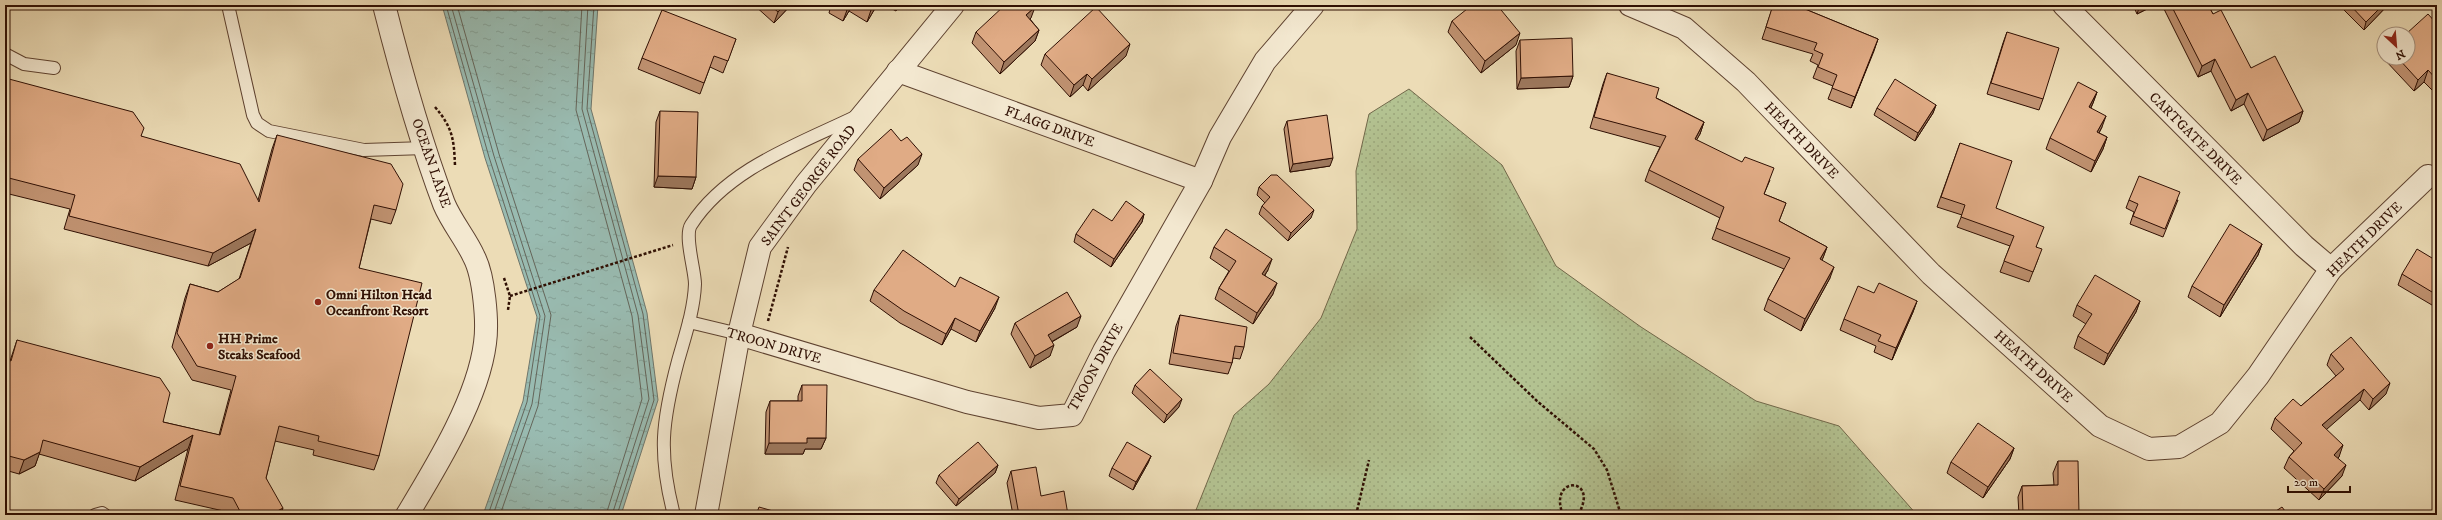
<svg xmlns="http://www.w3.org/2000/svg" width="2442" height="520" viewBox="0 0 2442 520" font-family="'IM FELL DW Pica',serif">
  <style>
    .grass { fill: url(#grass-dots); stroke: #71684a }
    .water { fill: url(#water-ripples); stroke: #6f766b }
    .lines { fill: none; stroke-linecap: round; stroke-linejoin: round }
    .shore { stroke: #64655a; stroke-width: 1 }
    .service-casing { stroke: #5e4230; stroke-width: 14 }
    .minor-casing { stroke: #5e4230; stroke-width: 24 }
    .path { stroke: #2f0f03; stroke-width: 2.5; stroke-dasharray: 3 2; stroke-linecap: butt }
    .service { stroke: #f3e8d0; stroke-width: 12 }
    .minor { stroke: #f3e8d0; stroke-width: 22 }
    .wall { fill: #c19372; stroke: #2f0f03 }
    .shaded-wall { fill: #9d785d; stroke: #2f0f03 }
    .building { fill: #e0ab85; stroke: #2f0f03 }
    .poi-dot { fill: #8f2418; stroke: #f3e8d0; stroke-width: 1.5 }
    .labels { text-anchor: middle; stroke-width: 3; stroke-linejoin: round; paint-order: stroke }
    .street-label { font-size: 14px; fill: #2f0f03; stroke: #f3e8d0 }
    .poi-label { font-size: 14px; font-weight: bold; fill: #2f0f03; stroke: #f3e8d0; text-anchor: start }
  </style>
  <defs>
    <pattern id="grass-dots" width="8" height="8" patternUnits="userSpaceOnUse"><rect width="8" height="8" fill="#b3c291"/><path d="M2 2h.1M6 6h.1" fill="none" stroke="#9aa67b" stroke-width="1.8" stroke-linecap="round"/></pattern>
    <pattern id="water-ripples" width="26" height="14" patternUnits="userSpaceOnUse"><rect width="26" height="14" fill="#99bbb1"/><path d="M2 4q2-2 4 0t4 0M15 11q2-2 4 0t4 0" fill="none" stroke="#84a097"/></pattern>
  </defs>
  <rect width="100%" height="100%" fill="#ecdcb6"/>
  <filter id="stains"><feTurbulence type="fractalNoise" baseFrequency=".005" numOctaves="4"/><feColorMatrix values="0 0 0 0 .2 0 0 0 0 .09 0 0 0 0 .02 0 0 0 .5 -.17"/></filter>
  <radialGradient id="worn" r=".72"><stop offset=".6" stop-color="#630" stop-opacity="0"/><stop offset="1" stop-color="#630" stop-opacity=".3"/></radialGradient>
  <path class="grass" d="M 1409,89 L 1502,165 L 1556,266 L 1641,327 L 1756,401 L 1839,426 L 1917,515 L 1190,515 L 1196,510 L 1234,415 L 1269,384 L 1321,318 L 1357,229 L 1356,171 L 1369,114 Z"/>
  <path class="water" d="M 442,5 L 598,5 L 591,109 L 647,313 L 658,400 L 621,515 L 483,515 L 523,401 L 537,317 L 485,158 Z"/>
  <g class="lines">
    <g class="shore">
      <path d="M 446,5 L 489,157 L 540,316 L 527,402 L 488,515"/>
      <path d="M 451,5 L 494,156 L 545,316 L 532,404 L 493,515"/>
      <path d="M 457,5 L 499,154 L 551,315 L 538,406 L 500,515"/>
      <path d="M 582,5 L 576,110 L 632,316 L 642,399 L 606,515"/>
      <path d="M 588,5 L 582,109 L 638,315 L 649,399 L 612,515"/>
      <path d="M 594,5 L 587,109 L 643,314 L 654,400 L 617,515"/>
    </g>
    <defs>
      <g id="service">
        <path d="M 228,5 L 253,115 L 257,123 L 269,131 L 364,150 L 425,148"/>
        <path d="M 5,54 L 24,64 L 54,68"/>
        <path d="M 689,322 L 739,334"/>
        <path d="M 95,515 L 102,513 L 105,515"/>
        <path d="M 674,515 C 658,454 662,421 678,361 C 685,336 694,310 695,284 C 695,270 684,236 691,225 C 727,169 797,145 855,117"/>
      </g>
      <g id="minor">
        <path d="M 384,5 C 401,72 420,140 444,204 C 452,223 466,239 474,257 C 484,276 488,322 485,343 C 478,399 436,467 407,515"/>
        <path d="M 1630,5 L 1684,28 L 1746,82 L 1931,274 L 2100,426 L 2149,449 L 2179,447 L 2220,423 L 2258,376 L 2331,269 L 2428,176"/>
        <path d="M 2064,5 L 2304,246 L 2331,269"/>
        <path d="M 898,71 L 1201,181"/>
        <path d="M 739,334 L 967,402 L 1039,418 L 1072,415 L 1104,351 L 1201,181 L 1220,137 L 1265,61 L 1313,5"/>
        <path d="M 706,515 L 739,334 L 760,247 L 806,184 L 953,5"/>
      </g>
    </defs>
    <use href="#service" class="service-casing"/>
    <use href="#minor" class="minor-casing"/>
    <g class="path">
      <path d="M 435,107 C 453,128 454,140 455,166"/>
      <path d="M 504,278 L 510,296 L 508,310"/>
      <path d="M 510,296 L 673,245"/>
      <path d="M 768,321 L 788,247"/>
      <path d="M 1470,337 L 1537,401 L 1594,449 L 1607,470 L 1621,515"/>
      <path d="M 1356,515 L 1369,460"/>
      <path d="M 1563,515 C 1547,475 1601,476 1578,515"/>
    </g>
    <use href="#service" class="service"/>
    <use href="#minor" class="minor"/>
  </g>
  <g class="wall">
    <path d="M 754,5 L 791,5 L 774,23 Z"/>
    <path d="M 831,5 L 877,5 L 867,22 L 849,11 L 843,21 L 829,13 Z"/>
    <path d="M 885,5 L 900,5 L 896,11 Z"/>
    <path d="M 1759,5 L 1801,5 L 1800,7 L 1878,39 L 1851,108 L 1828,99 L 1833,86 L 1813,78 L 1818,65 L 1810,61 L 1813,54 L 1762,39 L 1772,9 Z"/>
    <path d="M 2133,5 L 2155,5 L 2137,14 Z"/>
    <path d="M 2162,5 L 2208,5 L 2213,14 L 2251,68 L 2303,111 L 2299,122 L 2263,141 L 2244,104 L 2231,111 L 2211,71 L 2198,77 Z"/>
    <path d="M 2339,5 L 2388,5 L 2364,30 Z"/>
    <path d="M 1031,18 L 1030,19 L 1039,30 L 1035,41 L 1000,74 L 972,43 L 976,32 Z"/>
    <path d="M 1452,21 L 1516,45 L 1481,73 L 1448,32 Z"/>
    <path d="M 2437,24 L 2437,95 L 2424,82 L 2414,91 L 2385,60 L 2386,58 L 2408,58 Z"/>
    <path d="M 2007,32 L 2043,99 L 2039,110 L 1987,94 L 2003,43 Z"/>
    <path d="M 736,39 L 723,73 L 710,67 L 700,94 L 638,69 L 642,58 Z"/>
    <path d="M 1520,40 L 1573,76 L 1569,87 L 1517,89 L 1516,51 Z"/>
    <path d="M 1045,54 L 1126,56 L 1088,91 L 1083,85 L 1070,97 L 1041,65 Z"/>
    <path d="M 1607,73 L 1704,122 L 1700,134 L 1696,140 L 1770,180 L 1764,194 L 1786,203 L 1779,221 L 1827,247 L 1822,260 L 1830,278 L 1801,331 L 1764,310 L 1768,299 L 1784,269 L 1712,239 L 1720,218 L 1645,181 L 1649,170 L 1660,147 L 1590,128 L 1603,84 Z"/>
    <path d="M 5,81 L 141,136 L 258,200 L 272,149 L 277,135 L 396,210 L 391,224 L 371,219 L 359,268 L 379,456 L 374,470 L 313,455 L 314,450 L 275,441 L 266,478 L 281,515 L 229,515 L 228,512 L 175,500 L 188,449 L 135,481 L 39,454 L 35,466 L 19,474 L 5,470 L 5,359 L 10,361 L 17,340 L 163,422 L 219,435 L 231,390 L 192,380 L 172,347 L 185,298 L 190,284 L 218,292 L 239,279 L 251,243 L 208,266 L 64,229 L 70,209 L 5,193 Z"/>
    <path d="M 2097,92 L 2093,103 L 2091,108 L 2102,127 L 2099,133 L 2107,137 L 2103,149 L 2091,172 L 2046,149 L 2050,138 Z"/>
    <path d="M 1936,105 L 1933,113 L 1915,141 L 1874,115 L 1877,108 Z"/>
    <path d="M 660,111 L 696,177 L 692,189 L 654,187 L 656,122 Z"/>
    <path d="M 1287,121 L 1330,166 L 1290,172 L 1284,129 Z"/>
    <path d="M 1960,143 L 1996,208 L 2037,247 L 2038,259 L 2029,282 L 2000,272 L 2010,246 L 1957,227 L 1962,215 L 1937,207 Z"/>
    <path d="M 858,159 L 918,165 L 880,199 L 854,170 Z"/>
    <path d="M 1259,187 L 1311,218 L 1288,241 L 1259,214 L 1262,206 L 1265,203 L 1257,195 Z"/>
    <path d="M 2129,200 L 2178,200 L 2163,237 L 2130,224 L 2134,212 L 2126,208 Z"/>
    <path d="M 1144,214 L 1142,222 L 1111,267 L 1074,242 L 1076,234 L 1112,221 Z"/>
    <path d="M 2262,244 L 2258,255 L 2220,317 L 2188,297 L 2192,286 Z"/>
    <path d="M 1214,247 L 1268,270 L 1265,275 L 1273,294 L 1253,324 L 1215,299 L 1219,288 L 1229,271 L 1210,258 Z"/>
    <path d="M 2437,261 L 2437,308 L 2398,285 L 2402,274 Z"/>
    <path d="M 955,287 L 995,308 L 976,342 L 951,329 L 942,345 L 900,323 L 870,301 L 874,290 Z"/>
    <path d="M 1874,293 L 1917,301 L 1913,312 L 1892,360 L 1874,352 L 1876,346 L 1840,330 L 1844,319 Z"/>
    <path d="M 2140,301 L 2136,312 L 2104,365 L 2074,348 L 2078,336 L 2086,324 L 2073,316 L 2077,305 Z"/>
    <path d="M 1180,315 L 1244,347 L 1240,359 L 1233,358 L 1232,363 L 1228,374 L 1169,364 L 1176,326 Z"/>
    <path d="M 1015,323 L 1077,327 L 1052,342 L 1050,356 L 1030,368 L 1011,334 Z"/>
    <path d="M 2331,354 L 2386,394 L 2369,410 L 2360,400 L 2326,429 L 2339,457 L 2338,458 L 2342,476 L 2319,500 L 2284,468 L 2289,457 L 2294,451 L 2271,429 L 2275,418 L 2301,406 L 2336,376 L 2327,365 Z"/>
    <path d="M 802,385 L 826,438 L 821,449 L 805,449 L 803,454 L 765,454 L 766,412 L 770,401 L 798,401 L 798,396 Z"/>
    <path d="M 1135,385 L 1179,407 L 1164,423 L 1132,393 Z"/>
    <path d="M 2014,448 L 2010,459 L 1983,498 L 1947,473 L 1951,462 Z"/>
    <path d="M 1151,456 L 1148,463 L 1133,490 L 1109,476 L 1112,468 Z"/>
    <path d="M 2058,461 L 2079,515 L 2019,515 L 2018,497 L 2022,486 L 2054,485 L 2053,473 Z"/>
    <path d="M 998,465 L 995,473 L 956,506 L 936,483 L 939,475 Z"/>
    <path d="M 1011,471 L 1041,496 L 1068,515 L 1013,515 L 1007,483 Z"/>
  </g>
  <g class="shaded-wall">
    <path d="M 784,5 L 791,5 L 774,23 L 778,12 Z"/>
    <path d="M 850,5 L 852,5 L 849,11 L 843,21 L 847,10 Z"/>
    <path d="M 875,5 L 877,5 L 867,22 L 871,10 Z"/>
    <path d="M 2140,5 L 2155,5 L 2137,14 Z"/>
    <path d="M 2383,5 L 2388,5 L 2364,30 L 2366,22 Z"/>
    <path d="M 1035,7 L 1031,18 L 1022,27 L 1026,15 Z"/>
    <path d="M 1039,30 L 1035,41 L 1000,74 L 1004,62 Z"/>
    <path d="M 1520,33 L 1516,45 L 1481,73 L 1485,61 Z"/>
    <path d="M 1878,39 L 1874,51 L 1851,108 L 1855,97 Z"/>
    <path d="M 1130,44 L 1126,56 L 1088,91 L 1092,79 Z"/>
    <path d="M 2215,59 L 2211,71 L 2198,77 L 2202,66 Z"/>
    <path d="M 2428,70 L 2424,82 L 2414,91 L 2418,80 Z"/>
    <path d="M 1087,74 L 1083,85 L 1070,97 L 1074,85 Z"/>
    <path d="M 1573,76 L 1569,87 L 1517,89 L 1521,78 Z"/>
    <path d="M 2097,92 L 2093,103 L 2085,119 L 2089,107 Z"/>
    <path d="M 2248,93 L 2244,104 L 2231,111 L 2236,100 Z"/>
    <path d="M 1936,105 L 1933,113 L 1915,141 L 1918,133 Z"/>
    <path d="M 2303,111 L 2299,122 L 2263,141 L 2267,130 Z"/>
    <path d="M 2106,116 L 2102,127 L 2093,144 L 2097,132 Z"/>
    <path d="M 1704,122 L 1700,134 L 1691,150 L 1695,139 Z"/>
    <path d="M 2107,137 L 2103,149 L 2091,172 L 2095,161 Z"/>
    <path d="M 922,154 L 918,165 L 880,199 L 884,188 Z"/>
    <path d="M 1333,158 L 1330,166 L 1290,172 L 1293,164 Z"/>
    <path d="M 658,176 L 696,177 L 692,189 L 654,187 Z"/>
    <path d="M 1314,210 L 1311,218 L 1288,241 L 1291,233 Z"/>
    <path d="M 1144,214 L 1142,222 L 1111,267 L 1114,259 Z"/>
    <path d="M 256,229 L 251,243 L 208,266 L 213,253 Z"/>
    <path d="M 2262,244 L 2258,255 L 2220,317 L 2224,305 Z"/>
    <path d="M 1827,247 L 1823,258 L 1816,270 L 1820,259 Z"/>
    <path d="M 1272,259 L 1268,270 L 1258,285 L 1262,274 Z"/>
    <path d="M 1834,267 L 1830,278 L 1801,331 L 1805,319 Z"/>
    <path d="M 1277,283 L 1273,294 L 1253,324 L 1257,313 Z"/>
    <path d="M 999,297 L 995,308 L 976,342 L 980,331 Z"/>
    <path d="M 1917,301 L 1913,312 L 1892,360 L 1896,348 Z"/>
    <path d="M 2140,301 L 2136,312 L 2104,365 L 2108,354 Z"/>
    <path d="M 1081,316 L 1077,327 L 1044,346 L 1048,335 Z"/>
    <path d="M 955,318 L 951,329 L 942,345 L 946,334 Z"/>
    <path d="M 1054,345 L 1050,356 L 1030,368 L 1035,356 Z"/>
    <path d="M 2390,383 L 2386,394 L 2369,410 L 2373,399 Z"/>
    <path d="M 2364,389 L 2360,400 L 2318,437 L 2322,425 Z"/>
    <path d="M 1182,399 L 1179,407 L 1164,423 L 1167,415 Z"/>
    <path d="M 193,435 L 188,449 L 135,481 L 140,467 Z"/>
    <path d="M 807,438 L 826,438 L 821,449 L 805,449 L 803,454 L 765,454 L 769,443 Z"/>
    <path d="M 2343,445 L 2339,457 L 2330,466 L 2334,455 Z"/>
    <path d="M 2014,448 L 2010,459 L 1983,498 L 1988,487 Z"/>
    <path d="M 40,452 L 35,466 L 19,474 L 24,460 Z"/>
    <path d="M 1151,456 L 1148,463 L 1133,490 L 1136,482 Z"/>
    <path d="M 998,465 L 995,473 L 956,506 L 959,499 Z"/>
    <path d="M 2346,465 L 2342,476 L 2319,500 L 2324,489 Z"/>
    <path d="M 283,508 L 281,515 L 270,515 Z"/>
    <path d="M 2023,513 L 2044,513 L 2043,515 L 2022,515 Z"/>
  </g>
  <g class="building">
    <path d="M 770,5 L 784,5 L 778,12 Z"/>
    <path d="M 839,5 L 850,5 L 847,10 Z"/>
    <path d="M 862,5 L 875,5 L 871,10 Z"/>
    <path d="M 1005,5 L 1034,5 L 1035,7 L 1026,15 L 1039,30 L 1004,62 L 976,32 Z"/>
    <path d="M 1472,5 L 1497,5 L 1520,33 L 1485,61 L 1452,21 Z"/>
    <path d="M 1773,5 L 1801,5 L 1800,7 L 1878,39 L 1855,97 L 1832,88 L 1837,75 L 1818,67 L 1823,54 L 1814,50 L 1817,43 L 1766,27 Z"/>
    <path d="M 2171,5 L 2208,5 L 2213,14 L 2221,10 L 2251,68 L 2275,56 L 2303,111 L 2267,130 L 2248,93 L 2236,100 L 2215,59 L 2202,66 Z"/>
    <path d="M 2350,5 L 2383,5 L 2366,22 Z"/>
    <path d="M 1096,7 L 1130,44 L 1092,79 L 1087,74 L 1074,85 L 1045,54 Z"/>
    <path d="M 662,10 L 736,39 L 728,61 L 714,56 L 704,83 L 642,58 Z"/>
    <path d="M 2428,14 L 2437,24 L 2437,80 L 2428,70 L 2418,80 L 2398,58 L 2408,58 L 2408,34 L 2406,34 Z"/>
    <path d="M 2007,32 L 2059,48 L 2043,99 L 1991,83 Z"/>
    <path d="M 1572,38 L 1573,76 L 1521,78 L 1520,40 Z"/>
    <path d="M 1607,73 L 1659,88 L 1656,98 L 1704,122 L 1695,139 L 1742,162 L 1745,157 L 1774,168 L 1764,194 L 1786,203 L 1779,221 L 1827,247 L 1820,259 L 1834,267 L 1805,319 L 1768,299 L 1790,258 L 1716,228 L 1724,207 L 1649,170 L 1666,136 L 1594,117 Z"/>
    <path d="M 9,79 L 133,112 L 144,128 L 141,136 L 240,164 L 259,202 L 277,135 L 391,164 L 403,184 L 396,210 L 374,205 L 359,268 L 422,283 L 379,456 L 318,441 L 319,436 L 279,426 L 266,478 L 283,508 L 270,515 L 242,515 L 233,498 L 180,486 L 193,435 L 140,467 L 43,440 L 40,452 L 24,460 L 5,455 L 5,359 L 11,361 L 17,340 L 160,378 L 170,393 L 163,422 L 220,435 L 236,376 L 197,366 L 177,333 L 190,284 L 218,292 L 240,278 L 256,229 L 213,253 L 69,216 L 75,195 L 5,177 L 5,81 Z"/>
    <path d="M 1895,79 L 1936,105 L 1918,133 L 1877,108 Z"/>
    <path d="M 2078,82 L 2097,92 L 2089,107 L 2106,116 L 2097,132 L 2107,137 L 2095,161 L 2050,138 Z"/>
    <path d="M 660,111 L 698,112 L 696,177 L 658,176 Z"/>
    <path d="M 1327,115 L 1333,158 L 1293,164 L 1287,121 Z"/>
    <path d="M 891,129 L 901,141 L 907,137 L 922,154 L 884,188 L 858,159 Z"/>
    <path d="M 1960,143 L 2012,161 L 1996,208 L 2044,227 L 2036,247 L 2042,249 L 2033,272 L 2004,261 L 2014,236 L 1961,217 L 1965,205 L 1941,197 Z"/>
    <path d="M 1271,175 L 1277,175 L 1314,210 L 1291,233 L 1262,206 L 1270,197 L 1259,187 Z"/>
    <path d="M 2139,176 L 2180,192 L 2165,229 L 2133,216 L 2138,204 L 2129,200 Z"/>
    <path d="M 1126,201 L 1144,214 L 1114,259 L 1076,234 L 1093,209 L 1112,221 Z"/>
    <path d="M 2230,224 L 2262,244 L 2224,305 L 2192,286 Z"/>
    <path d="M 1226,229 L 1272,259 L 1262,274 L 1277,283 L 1257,313 L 1219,288 L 1236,261 L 1214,247 Z"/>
    <path d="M 2417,249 L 2437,261 L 2437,295 L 2402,274 Z"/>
    <path d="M 903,250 L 955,287 L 960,277 L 999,297 L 980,331 L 955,318 L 946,334 L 904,311 L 874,290 Z"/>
    <path d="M 2095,275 L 2140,301 L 2108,354 L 2078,336 L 2092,314 L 2077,305 Z"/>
    <path d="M 1879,283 L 1917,301 L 1896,348 L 1878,341 L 1881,335 L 1844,319 L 1858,286 L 1874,293 Z"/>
    <path d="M 1067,292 L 1081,316 L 1048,335 L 1054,345 L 1035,356 L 1015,323 Z"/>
    <path d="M 1180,315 L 1247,327 L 1244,347 L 1235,346 L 1232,363 L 1173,353 Z"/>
    <path d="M 2351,337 L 2390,383 L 2373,399 L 2364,389 L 2322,425 L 2343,445 L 2334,455 L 2346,465 L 2324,489 L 2289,457 L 2302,443 L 2275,418 L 2293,399 L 2301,406 L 2344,369 L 2331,354 Z"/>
    <path d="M 1150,369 L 1182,399 L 1167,415 L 1135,385 Z"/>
    <path d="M 802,385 L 827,385 L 826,438 L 807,438 L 807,443 L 769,443 L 770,401 L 802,401 Z"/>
    <path d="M 1978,423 L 2014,448 L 1988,487 L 1951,462 Z"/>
    <path d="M 978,442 L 998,465 L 959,499 L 939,475 Z"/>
    <path d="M 1127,442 L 1151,456 L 1136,482 L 1112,468 Z"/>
    <path d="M 2058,461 L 2078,461 L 2079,515 L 2044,515 L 2044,513 L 2023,513 L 2022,486 L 2058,485 Z"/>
    <path d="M 1036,467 L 1041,496 L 1064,491 L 1068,515 L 1019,515 L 1011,471 Z"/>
    <path d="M 759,507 L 787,515 L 756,515 Z"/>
    <path d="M 2282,507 L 2288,515 L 2270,515 Z"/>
    <path d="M 2117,513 L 2119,515 L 2114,515 Z"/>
  </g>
  <g class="poi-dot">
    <circle cx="318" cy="302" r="4"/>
    <circle cx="210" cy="346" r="4"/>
  </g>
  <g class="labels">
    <g class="street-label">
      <text transform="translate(1050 126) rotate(20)" y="5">FLAGG DRIVE</text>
      <text transform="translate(2196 138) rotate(45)" y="5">CARTGATE DRIVE</text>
      <text transform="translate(1802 140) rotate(46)" y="5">HEATH DRIVE</text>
      <text transform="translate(432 163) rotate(71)" y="5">OCEAN LANE</text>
      <text transform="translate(808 185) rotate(-53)" y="5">SAINT GEORGE ROAD</text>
      <text transform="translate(2364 239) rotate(-45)" y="5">HEATH DRIVE</text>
      <text transform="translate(774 345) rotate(16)" y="5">TROON DRIVE</text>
      <text transform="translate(2034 366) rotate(42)" y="5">HEATH DRIVE</text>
      <text transform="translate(1095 367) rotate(-61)" y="5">TROON DRIVE</text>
    </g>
    <g class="poi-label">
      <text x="326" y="299">Omni Hilton Head<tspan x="326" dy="16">Oceanfront Resort</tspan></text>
      <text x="218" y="343">HH Prime<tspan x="218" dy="16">Steaks Seafood</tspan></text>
    </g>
  </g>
  <rect width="2442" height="520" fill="none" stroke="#ecdcb6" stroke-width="20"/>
  <rect x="6" y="6" width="2430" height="508" fill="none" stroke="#2f0f03" stroke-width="2"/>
  <rect x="10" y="10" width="2422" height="500" fill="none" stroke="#2f0f03"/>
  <g transform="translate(2396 46) rotate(154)"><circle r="19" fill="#f3e8d0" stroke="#a5917e"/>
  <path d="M0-3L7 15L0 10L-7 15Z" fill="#8f2418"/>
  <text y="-6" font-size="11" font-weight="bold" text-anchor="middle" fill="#2f0f03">N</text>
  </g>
  <path d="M2288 486v6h62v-6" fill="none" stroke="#2f0f03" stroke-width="2"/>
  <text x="2294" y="486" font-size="12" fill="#2f0f03" stroke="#f3e8d0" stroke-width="3" paint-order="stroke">20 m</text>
  <rect width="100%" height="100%" filter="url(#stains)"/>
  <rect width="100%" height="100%" fill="url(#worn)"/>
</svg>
